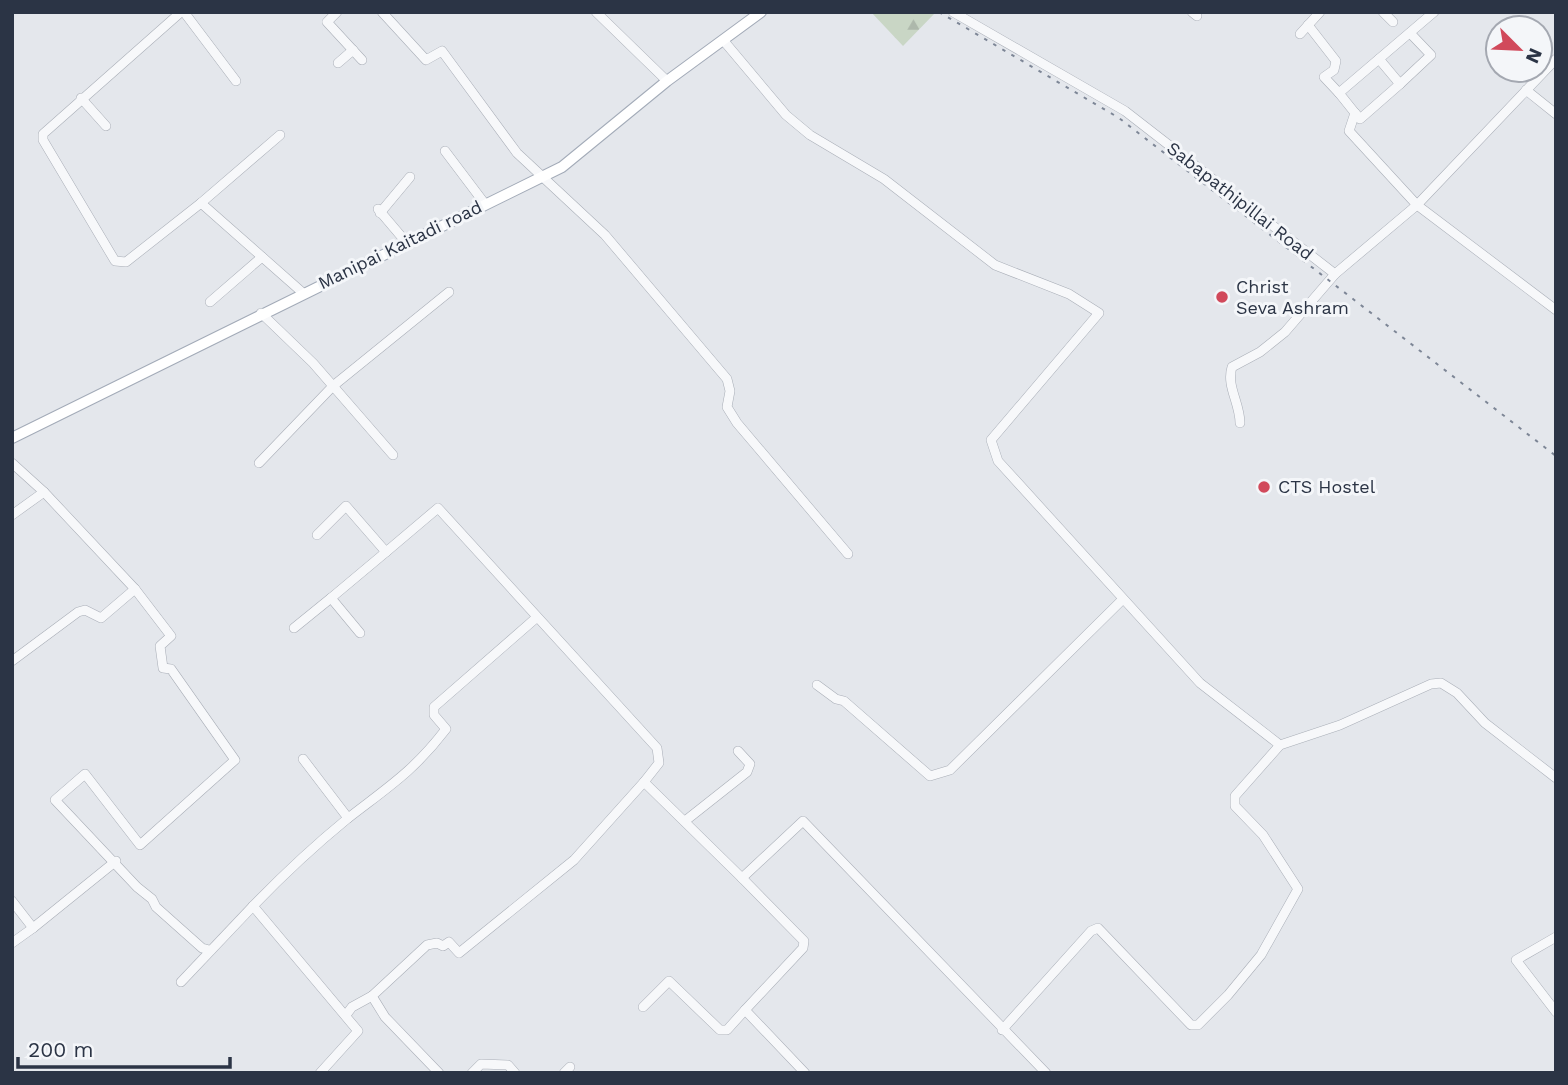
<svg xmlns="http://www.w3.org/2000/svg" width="1568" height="1085" viewBox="0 0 1568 1085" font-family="'Work Sans',sans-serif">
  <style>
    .forest { fill: url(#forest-firs) }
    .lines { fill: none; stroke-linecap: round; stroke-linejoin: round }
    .minor-casing { stroke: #a9aeb7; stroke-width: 10 }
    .major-casing { stroke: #a3abb8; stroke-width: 12 }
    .minor { stroke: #f7f8fa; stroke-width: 9 }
    .major { stroke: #fff; stroke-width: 10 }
    .rail { stroke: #7d8696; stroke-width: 2; stroke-dasharray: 3.5 7; stroke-linecap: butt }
    .poi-dot { fill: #d1495b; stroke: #f4f6f9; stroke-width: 2.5 }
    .labels { text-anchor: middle; stroke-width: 6; stroke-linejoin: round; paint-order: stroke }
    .street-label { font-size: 18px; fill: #2b3445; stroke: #f4f6f9 }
    .poi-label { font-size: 18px; fill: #2b3445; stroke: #f4f6f9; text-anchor: start }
  </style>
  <defs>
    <pattern id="forest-firs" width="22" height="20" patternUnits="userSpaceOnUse" patternTransform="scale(1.75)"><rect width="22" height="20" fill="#c9d6c5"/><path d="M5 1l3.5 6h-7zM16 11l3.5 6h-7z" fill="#adb8ab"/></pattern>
  </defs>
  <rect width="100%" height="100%" fill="#e4e7ec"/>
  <path class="forest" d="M 871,12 L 936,12 L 903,46 Z"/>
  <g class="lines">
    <defs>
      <g id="minor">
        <path d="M 181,12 L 43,134 L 43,140 L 115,261 L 126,262 L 201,203 L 303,293"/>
        <path d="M 184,12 L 236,81"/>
        <path d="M 337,12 L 327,22 L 362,60"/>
        <path d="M 382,12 L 426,60 L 442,51 L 517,153 L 605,235 L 727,379 L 730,391 L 727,407 L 737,423 L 848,554"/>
        <path d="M 596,12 L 667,81"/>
        <path d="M 953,12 L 1125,111 L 1335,274 L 1417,205 L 1556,59"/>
        <path d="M 1192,12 L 1197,16"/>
        <path d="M 1383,12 L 1393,22"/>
        <path d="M 1434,12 L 1339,93 L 1355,113 L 1349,131 L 1417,205 L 1556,310"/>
        <path d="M 1308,25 L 1336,61 L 1334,70 L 1324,77 L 1339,93"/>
        <path d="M 1300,34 L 1320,12"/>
        <path d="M 723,40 L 786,115 L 810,135 L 884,179 L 995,265 L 1069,294 L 1099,313 L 991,440 L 998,461 L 1200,683 L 1280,745"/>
        <path d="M 338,63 L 353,50"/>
        <path d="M 1400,84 L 1431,55 L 1410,33"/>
        <path d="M 1526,90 L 1556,114"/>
        <path d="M 81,98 L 106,126"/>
        <path d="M 1355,113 L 1360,119 L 1400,84 L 1379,59"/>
        <path d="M 445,151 L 485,204"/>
        <path d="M 201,203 L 280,135"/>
        <path d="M 378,209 L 406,242"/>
        <path d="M 380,213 L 410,177"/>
        <path d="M 210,302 L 262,257"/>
        <path d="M 261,313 L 313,363 L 393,455"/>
        <path d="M 1240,423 C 1240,403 1226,386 1232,367 L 1260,352 L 1285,332 L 1335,274"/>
        <path d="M 12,463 L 44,492 L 12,515"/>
        <path d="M 259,463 L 333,386 L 449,292"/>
        <path d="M 44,492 L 135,589 L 171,636 L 160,646 L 163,668 L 171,669 L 235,760 L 140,845 L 85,774 L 55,800 L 137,887 L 152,899 L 156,907 L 202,948 L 209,950"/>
        <path d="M 317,535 L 346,506 L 386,552 L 438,508 L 657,748 L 659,763 L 644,782 L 742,878 L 803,821 L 1046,1073"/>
        <path d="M 294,628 L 331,598"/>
        <path d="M 360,633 L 331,598 L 386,552"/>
        <path d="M 12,661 L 78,612 L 85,610 L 101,618 L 135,589"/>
        <path d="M 817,685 L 836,699 L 844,701 L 930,776 L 950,770 L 1122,600"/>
        <path d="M 303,759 L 348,818"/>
        <path d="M 685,821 L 747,772 L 750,764 L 738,751"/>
        <path d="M 742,878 L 804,941 L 803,948 L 745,1010"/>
        <path d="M 12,901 L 33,928 L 116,861"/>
        <path d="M 1556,937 L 1516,960 L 1556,1012"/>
        <path d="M 12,943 L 33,928"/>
        <path d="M 181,982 L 253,906"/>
        <path d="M 643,1007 L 669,981 L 720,1030 L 727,1030 L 745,1010 L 805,1073"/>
        <path d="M 346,1015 L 352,1007 L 372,996"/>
        <path d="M 1002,1030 L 1091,931 L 1098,928 L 1191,1025 L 1198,1025 L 1228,995 L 1261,955 L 1298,889 L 1263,835 L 1235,806 L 1235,796 L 1280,745 L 1340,725 L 1431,684 L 1441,683 L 1457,693 L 1485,723 L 1556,778"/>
        <path d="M 320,1073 L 358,1031 L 253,906 C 283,875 314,846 347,819 C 388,787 413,772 446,729 L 434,715 L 434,707 L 536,618"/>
        <path d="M 439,1073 L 385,1017 L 372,996 L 427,945 L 437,943 L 443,946 L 449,942 L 459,953 L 574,860 L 644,782"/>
        <path d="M 472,1073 L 481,1064 L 508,1065 L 515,1073"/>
        <path d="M 564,1073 L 570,1067"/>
      </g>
      <path id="major" d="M 12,438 L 562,167 L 667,81 L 761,12"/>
    </defs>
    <use href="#minor" class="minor-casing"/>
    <use href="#major" class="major-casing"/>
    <use href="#minor" class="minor"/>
    <use href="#major" class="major"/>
    <path class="rail" d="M 939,12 L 1119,118 L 1556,456"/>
  </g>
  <g class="poi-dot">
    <circle cx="1222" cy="297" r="7"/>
    <circle cx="1264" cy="487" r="7"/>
  </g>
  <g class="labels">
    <g class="street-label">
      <text transform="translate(1240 201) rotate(38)" y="6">Sabapathipillai Road</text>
      <text transform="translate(400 245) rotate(-26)" y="6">Manipai Kaitadi road</text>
    </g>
    <g class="poi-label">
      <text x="1236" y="293">Christ<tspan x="1236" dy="21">Seva Ashram</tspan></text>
      <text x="1278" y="493">CTS Hostel</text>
    </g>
  </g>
  <rect width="1568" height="1085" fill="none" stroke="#2b3445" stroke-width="28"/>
  <g transform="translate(1519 49) rotate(114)"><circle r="33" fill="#f4f6f9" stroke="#a4a8b1" stroke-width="2"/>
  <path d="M0-5L12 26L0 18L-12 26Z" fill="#d1495b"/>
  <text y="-10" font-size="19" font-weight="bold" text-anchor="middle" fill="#2b3445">N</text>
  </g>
  <path d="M18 1057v10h212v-10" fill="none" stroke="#2b3445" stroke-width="3.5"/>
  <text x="28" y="1057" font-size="21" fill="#2b3445" stroke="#f4f6f9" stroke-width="5" paint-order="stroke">200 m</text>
</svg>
